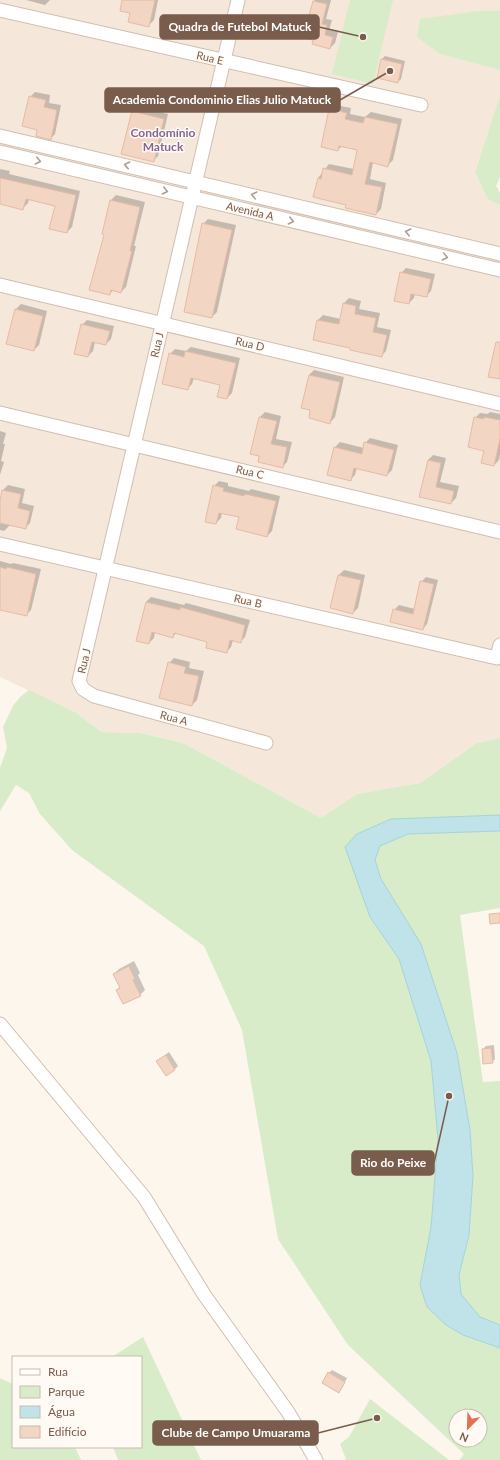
<svg xmlns="http://www.w3.org/2000/svg" width="500" height="1460" viewBox="0 0 500 1460" font-family="Lato,sans-serif">
  <style>
    .residential { fill: #f5e8da }
    .green { fill: #d8ecc9; fill-rule: evenodd }
    .water { fill: #bfe3e8; stroke: #a5d3da }
    .shadow { fill: #0003 }
    .building { fill: #f3d5c3; stroke: #e6bba3 }
    .lines { fill: none; stroke-linecap: round; stroke-linejoin: round }
    .minor-casing { stroke: #d1beb0; stroke-width: 15 }
    .minor { stroke: #fff; stroke-width: 13 }
    .oneway { stroke: #af9d94 }
    .labels { text-anchor: middle; stroke-width: 3; stroke-linejoin: round; paint-order: stroke }
    .street-label { font-size: 11px; fill: #7a5c4d; stroke: #fffaf3 }
    .neighbourhood-label { font-size: 12px; font-weight: bold; fill: #846695; stroke: #fffaf3 }
    .leader { fill: none; stroke: #7a5c4d; stroke-width: 1.5 }
    .callout-dot { fill: #7a5c4d; stroke: #fffaf3; stroke-width: 1.5 }
    .callout { fill: #7a5c4d; stroke: #7a5c4d; stroke-width: 1.5 }
    .callout-label { font-size: 12px; text-anchor: middle; font-weight: bold; fill: #fff }
  </style>
  <rect width="100%" height="100%" fill="#fdf6ec"/>
  <path class="residential" d="M 0,0 L 500,0 L 500,11 L 478,11 L 440,54 L 500,70 L 500,95 L 475,172 L 488,198 L 500,205 L 500,738 L 477,743 L 420,783 L 357,794 L 321,818 L 183,743 L 140,733 L 102,732 L 75,712 L 0,677 Z"/>
  <g class="green">
    <path d="M 350,0 L 393,0 L 373,84 L 332,74 Z"/>
    <path d="M 478,11 L 500,11 L 500,70 L 440,54 L 417,37 L 420,19 Z"/>
    <path d="M 500,95 L 500,177 L 496,186 L 500,193 L 500,205 L 488,199 L 475,172 Z"/>
    <path d="M 29,690 L 75,712 L 102,732 L 140,733 L 183,743 L 321,818 L 357,794 L 420,783 L 477,743 L 500,738 L 500,815 L 391,819 L 357,834 L 370,917 L 399,959 L 431,1061 L 438,1139 L 431,1227 L 420,1285 L 463,1335 L 500,1348 L 500,1460 L 459,1460 L 464,1454 L 348,1345 L 278,1239 L 242,1030 L 204,946 L 72,850 L 40,814 L 29,793 L 16,785 L 0,811 L 0,768 L 7,748 L 3,727 L 13,706 L 20,697 ZM 456,1416 L 480,1416 L 480,1440 L 456,1440 Z"/>
    <path d="M 500,831 L 500,908 L 460,915 L 483,1082 L 500,1081 L 500,1325 L 480,1317 L 461,1294 L 459,1275 L 469,1235 L 473,1176 L 470,1130 L 457,1053 L 396,904 L 381,879 L 375,860 L 380,846 L 408,834 Z"/>
    <path d="M 143,1337 L 201,1460 L 118,1460 L 113,1447 L 141,1447 L 141,1357 L 112,1357 Z"/>
    <path d="M 0,1378 L 13,1384 L 13,1447 L 75,1447 L 81,1460 L 0,1460 Z"/>
    <path d="M 370,1399 L 449,1460 L 344,1460 L 346,1459 L 340,1444 L 349,1437 Z"/>
  </g>
  <path class="water" d="M 500,815 L 500,831 L 408,834 L 380,846 L 375,860 L 381,879 L 421,944 L 457,1053 L 470,1130 L 473,1176 L 469,1235 L 459,1275 L 461,1294 L 480,1317 L 500,1325 L 500,1348 L 463,1335 L 446,1325 L 427,1307 L 420,1285 L 431,1227 L 438,1139 L 431,1061 L 399,959 L 370,917 L 345,847 L 357,834 L 391,819 Z"/>
  <g class="shadow">
    <path d="M 26,0 L 50,0 L 45,5 Z"/>
    <path d="M 123,0 L 158,0 L 154,20 L 149,25 L 131,12 Z"/>
    <path d="M 315,0 L 331,0 L 326,19 L 332,20 L 329,30 L 338,32 L 335,43 L 330,48 L 313,44 L 314,1 Z"/>
    <path d="M 385,56 L 405,61 L 401,79 L 398,82 L 378,77 L 382,59 Z"/>
    <path d="M 35,92 L 50,95 L 49,103 L 61,105 L 55,134 L 50,139 L 39,129 L 30,97 Z"/>
    <path d="M 335,105 L 351,108 L 350,114 L 365,117 L 371,112 L 402,119 L 393,160 L 388,165 L 373,162 L 370,179 L 386,183 L 381,209 L 376,214 L 318,178 L 329,164 L 354,169 L 358,150 L 342,146 L 338,150 L 330,110 Z"/>
    <path d="M 138,107 L 168,114 L 158,156 L 153,161 L 133,112 Z"/>
    <path d="M 0,169 L 10,171 L 9,174 L 80,191 L 72,227 L 67,232 L 56,205 L 29,199 L 28,203 L 23,208 L 0,203 Z"/>
    <path d="M 116,195 L 145,202 L 134,246 L 136,246 L 126,287 L 121,292 L 114,290 L 109,294 L 105,234 L 103,234 L 111,200 Z"/>
    <path d="M 208,219 L 236,225 L 217,312 L 212,317 L 203,224 Z"/>
    <path d="M 406,268 L 435,274 L 431,291 L 426,296 L 415,293 L 414,298 L 409,303 L 401,273 Z"/>
    <path d="M 349,298 L 361,301 L 359,309 L 380,313 L 377,327 L 391,330 L 386,351 L 381,356 L 351,347 L 314,339 L 318,320 L 323,315 L 341,319 L 344,303 Z"/>
    <path d="M 21,304 L 47,311 L 39,345 L 34,350 L 7,343 L 16,309 Z"/>
    <path d="M 87,320 L 114,326 L 111,339 L 106,344 L 95,342 L 93,351 L 88,356 L 82,325 Z"/>
    <path d="M 191,347 L 240,358 L 232,393 L 227,398 L 221,384 L 194,378 L 192,384 L 187,389 L 170,354 L 175,349 L 186,351 Z"/>
    <path d="M 314,370 L 344,377 L 335,417 L 330,423 L 312,410 L 309,375 Z"/>
    <path d="M 265,412 L 281,416 L 276,439 L 292,442 L 287,462 L 282,467 L 261,456 L 260,417 Z"/>
    <path d="M 490,412 L 500,414 L 500,454 L 499,460 L 494,465 L 485,450 L 475,418 L 480,413 L 488,414 Z"/>
    <path d="M 0,431 L 6,433 L 3,444 L 5,444 L 1,461 L 4,462 L 0,475 Z"/>
    <path d="M 370,438 L 398,445 L 392,470 L 387,475 L 357,467 L 355,475 L 350,480 L 335,447 L 340,442 L 364,448 L 365,443 Z"/>
    <path d="M 433,455 L 446,458 L 440,482 L 459,486 L 456,498 L 451,503 L 420,496 L 428,460 Z"/>
    <path d="M 219,481 L 228,483 L 228,486 L 249,491 L 251,489 L 280,496 L 272,531 L 267,536 L 240,517 L 222,512 L 221,518 L 216,523 L 214,486 Z"/>
    <path d="M 8,485 L 25,489 L 22,503 L 34,506 L 30,523 L 25,528 L 10,525 L 4,531 L 0,530 L 0,504 L 3,490 Z"/>
    <path d="M 0,561 L 11,564 L 13,563 L 41,569 L 31,610 L 26,615 L 0,609 Z"/>
    <path d="M 344,570 L 365,575 L 358,608 L 353,613 L 331,608 L 339,575 Z"/>
    <path d="M 426,577 L 438,580 L 427,624 L 423,629 L 394,610 L 399,605 L 415,609 L 421,582 Z"/>
    <path d="M 151,597 L 184,605 L 186,603 L 250,620 L 245,637 L 240,642 L 233,640 L 231,647 L 226,652 L 209,641 L 176,633 L 173,637 L 155,632 L 154,638 L 149,643 L 137,640 L 146,602 Z"/>
    <path d="M 174,658 L 190,662 L 189,668 L 204,671 L 197,700 L 192,705 L 169,663 Z"/>
    <path d="M 134,961 L 140,973 L 138,975 L 145,990 L 140,995 L 117,990 L 120,986 L 114,974 L 119,969 Z"/>
    <path d="M 494,1045 L 495,1059 L 492,1062 L 483,1049 L 486,1046 Z"/>
    <path d="M 169,1052 L 178,1066 L 175,1069 L 157,1061 Z"/>
    <path d="M 332,1370 L 347,1378 L 342,1388 L 329,1373 Z"/>
  </g>
  <g class="building">
    <path d="M 122,0 L 155,0 L 149,27 L 128,22 L 130,13 L 120,11 Z"/>
    <path d="M 313,1 L 327,4 L 322,24 L 327,25 L 325,35 L 333,37 L 330,49 L 312,44 L 313,40 L 303,38 Z"/>
    <path d="M 381,59 L 402,64 L 398,83 L 377,78 Z"/>
    <path d="M 29,96 L 46,100 L 44,107 L 57,110 L 51,140 L 36,136 L 37,130 L 22,126 Z"/>
    <path d="M 329,109 L 347,113 L 345,119 L 363,123 L 365,117 L 398,124 L 388,167 L 370,162 L 365,184 L 382,187 L 376,215 L 345,208 L 346,205 L 313,197 L 318,178 L 321,179 L 323,168 L 352,175 L 357,150 L 339,146 L 338,151 L 321,147 Z"/>
    <path d="M 132,111 L 164,119 L 154,162 L 121,154 Z"/>
    <path d="M 0,178 L 76,195 L 67,233 L 49,229 L 55,206 L 26,199 L 23,210 L 0,204 Z"/>
    <path d="M 110,200 L 140,207 L 130,251 L 132,251 L 121,293 L 111,290 L 110,295 L 89,290 L 104,235 L 102,234 Z"/>
    <path d="M 202,223 L 232,230 L 212,318 L 184,312 Z"/>
    <path d="M 400,272 L 431,279 L 427,297 L 411,294 L 409,304 L 394,301 Z"/>
    <path d="M 343,303 L 356,306 L 355,314 L 376,318 L 373,332 L 387,335 L 382,357 L 350,350 L 350,348 L 313,340 L 317,320 L 339,324 Z"/>
    <path d="M 15,309 L 43,316 L 34,351 L 6,344 Z"/>
    <path d="M 81,324 L 110,331 L 106,345 L 92,342 L 88,357 L 74,354 Z"/>
    <path d="M 496,342 L 500,342 L 500,379 L 488,377 Z"/>
    <path d="M 185,351 L 236,363 L 227,399 L 217,397 L 220,385 L 191,378 L 188,390 L 162,384 L 169,353 L 184,357 Z"/>
    <path d="M 309,375 L 340,382 L 330,424 L 309,418 L 310,410 L 301,408 Z"/>
    <path d="M 259,417 L 277,421 L 271,444 L 287,447 L 283,468 L 258,462 L 259,456 L 250,454 Z"/>
    <path d="M 474,417 L 484,419 L 484,417 L 500,420 L 500,439 L 494,466 L 481,463 L 484,451 L 468,447 Z"/>
    <path d="M 364,442 L 394,450 L 387,476 L 354,468 L 351,481 L 327,475 L 334,447 L 362,454 Z"/>
    <path d="M 428,460 L 441,463 L 436,487 L 454,491 L 451,504 L 419,497 Z"/>
    <path d="M 213,485 L 224,488 L 223,491 L 244,496 L 245,494 L 276,501 L 267,537 L 236,529 L 239,517 L 219,513 L 216,524 L 205,522 Z"/>
    <path d="M 2,490 L 21,494 L 18,508 L 30,511 L 26,529 L 0,523 L 0,500 Z"/>
    <path d="M 0,567 L 6,569 L 7,567 L 36,574 L 27,616 L 0,610 Z"/>
    <path d="M 338,575 L 361,580 L 353,614 L 330,608 Z"/>
    <path d="M 420,581 L 434,584 L 423,630 L 390,622 L 393,609 L 413,614 Z"/>
    <path d="M 146,602 L 180,610 L 180,607 L 245,625 L 241,643 L 230,640 L 227,653 L 206,648 L 207,642 L 174,633 L 173,638 L 152,632 L 149,644 L 136,641 Z"/>
    <path d="M 168,662 L 186,667 L 184,673 L 199,676 L 192,706 L 159,698 Z"/>
    <path d="M 500,913 L 500,923 L 490,924 L 489,914 Z"/>
    <path d="M 129,966 L 135,979 L 133,980 L 141,996 L 123,1004 L 116,990 L 120,988 L 113,974 Z"/>
    <path d="M 491,1048 L 493,1063 L 483,1064 L 482,1049 Z"/>
    <path d="M 166,1055 L 175,1070 L 166,1076 L 156,1061 Z"/>
    <path d="M 328,1372 L 345,1382 L 339,1393 L 322,1383 Z"/>
  </g>
  <g class="lines">
    <defs>
      <g id="minor">
        <path d="M 238,0 L 79,681 L 83,689 L 94,696 L 266,743"/>
        <path d="M 0,10 L 421,105"/>
        <path d="M 0,136 L 500,254"/>
        <path d="M 0,152 L 500,270"/>
        <path d="M 0,285 L 500,404"/>
        <path d="M 0,413 L 500,532"/>
        <path d="M 0,544 L 497,658 L 500,645"/>
        <path d="M 0,1024 L 144,1197 L 205,1296 L 288,1412 L 316,1460"/>
      </g>
    </defs>
    <use href="#minor" class="minor-casing"/>
    <use href="#minor" class="minor"/>
  </g>
  <defs><path id="oneway-chevron" d="M-2-3.5L2.5 0L-2 3.5" fill="none" stroke-width="1.6" stroke-linecap="round" stroke-linejoin="round"/></defs>
  <g class="oneway">
    <use href="#oneway-chevron" transform="translate(38 161) rotate(13)"/>
    <use href="#oneway-chevron" transform="translate(127 165) rotate(-167)"/>
    <use href="#oneway-chevron" transform="translate(165 191) rotate(13)"/>
    <use href="#oneway-chevron" transform="translate(254 195) rotate(-167)"/>
    <use href="#oneway-chevron" transform="translate(291 221) rotate(13)"/>
    <use href="#oneway-chevron" transform="translate(408 232) rotate(-167)"/>
    <use href="#oneway-chevron" transform="translate(445 257) rotate(13)"/>
  </g>
  <g class="labels">
    <g class="street-label">
      <text transform="translate(210 58) rotate(13)" y="4">Rua E</text>
      <text transform="translate(250 211) rotate(13)" y="4">Avenida A</text>
      <text transform="translate(250 344) rotate(13)" y="4">Rua D</text>
      <text transform="translate(157 345) rotate(-77)" y="4">Rua J</text>
      <text transform="translate(250 472) rotate(13)" y="4">Rua C</text>
      <text transform="translate(248 601) rotate(13)" y="4">Rua B</text>
      <text transform="translate(84 661) rotate(-77)" y="4">Rua J</text>
      <text transform="translate(174 718) rotate(15)" y="4">Rua A</text>
    </g>
    <g class="neighbourhood-label">
      <text x="163" y="137">Condomínio<tspan x="163" dy="14">Matuck</tspan></text>
    </g>
  </g>
  <path class="leader" d="M363 37L319 27M390 71L340 100M449 1096L434 1163M377 1418L318 1433"/>
  <g class="callout-dot">
    <circle cx="363" cy="37" r="4"/>
    <circle cx="390" cy="71" r="4"/>
    <circle cx="449" cy="1096" r="4"/>
    <circle cx="377" cy="1418" r="4"/>
  </g>
  <g class="callout">
    <rect x="160" y="15" width="159" height="24" rx="4"/>
    <rect x="105" y="88" width="235" height="24" rx="4"/>
    <rect x="352" y="1151" width="82" height="24" rx="4"/>
    <rect x="153" y="1421" width="165" height="24" rx="4"/>
  </g>
  <g class="callout-label">
    <text x="240" y="31">Quadra de Futebol Matuck</text>
    <text x="222" y="104">Academia Condominio Elias Julio Matuck</text>
    <text x="393" y="1167">Rio do Peixe</text>
    <text x="236" y="1437">Clube de Campo Umuarama</text>
  </g>
  <rect x="12" y="1356" width="130" height="92" fill="#fffaf3" stroke="#cabbb1"/>
  <rect x="20" y="1369" width="20" height="6" fill="#ffffff" stroke="#cabbb1"/>
  <text x="48" y="1376" font-size="12" fill="#7a5c4d">Rua</text>
  <rect x="20" y="1386" width="20" height="12" fill="#d8ecc9" stroke="#cabbb1"/>
  <text x="48" y="1396" font-size="12" fill="#7a5c4d">Parque</text>
  <rect x="20" y="1406" width="20" height="12" fill="#bfe3e8" stroke="#cabbb1"/>
  <text x="48" y="1416" font-size="12" fill="#7a5c4d">Água</text>
  <rect x="20" y="1426" width="20" height="12" fill="#f3d5c3" stroke="#cabbb1"/>
  <text x="48" y="1436" font-size="12" fill="#7a5c4d">Edifício</text>
  <g transform="translate(468 1428) rotate(203)"><circle r="19" fill="#fffaf3" stroke="#cabbb1"/>
  <path d="M0-3L7 15L0 10L-7 15Z" fill="#e76f51"/>
  <text y="-6" font-size="11" font-weight="bold" text-anchor="middle" fill="#7a5c4d">N</text>
  </g>
</svg>
